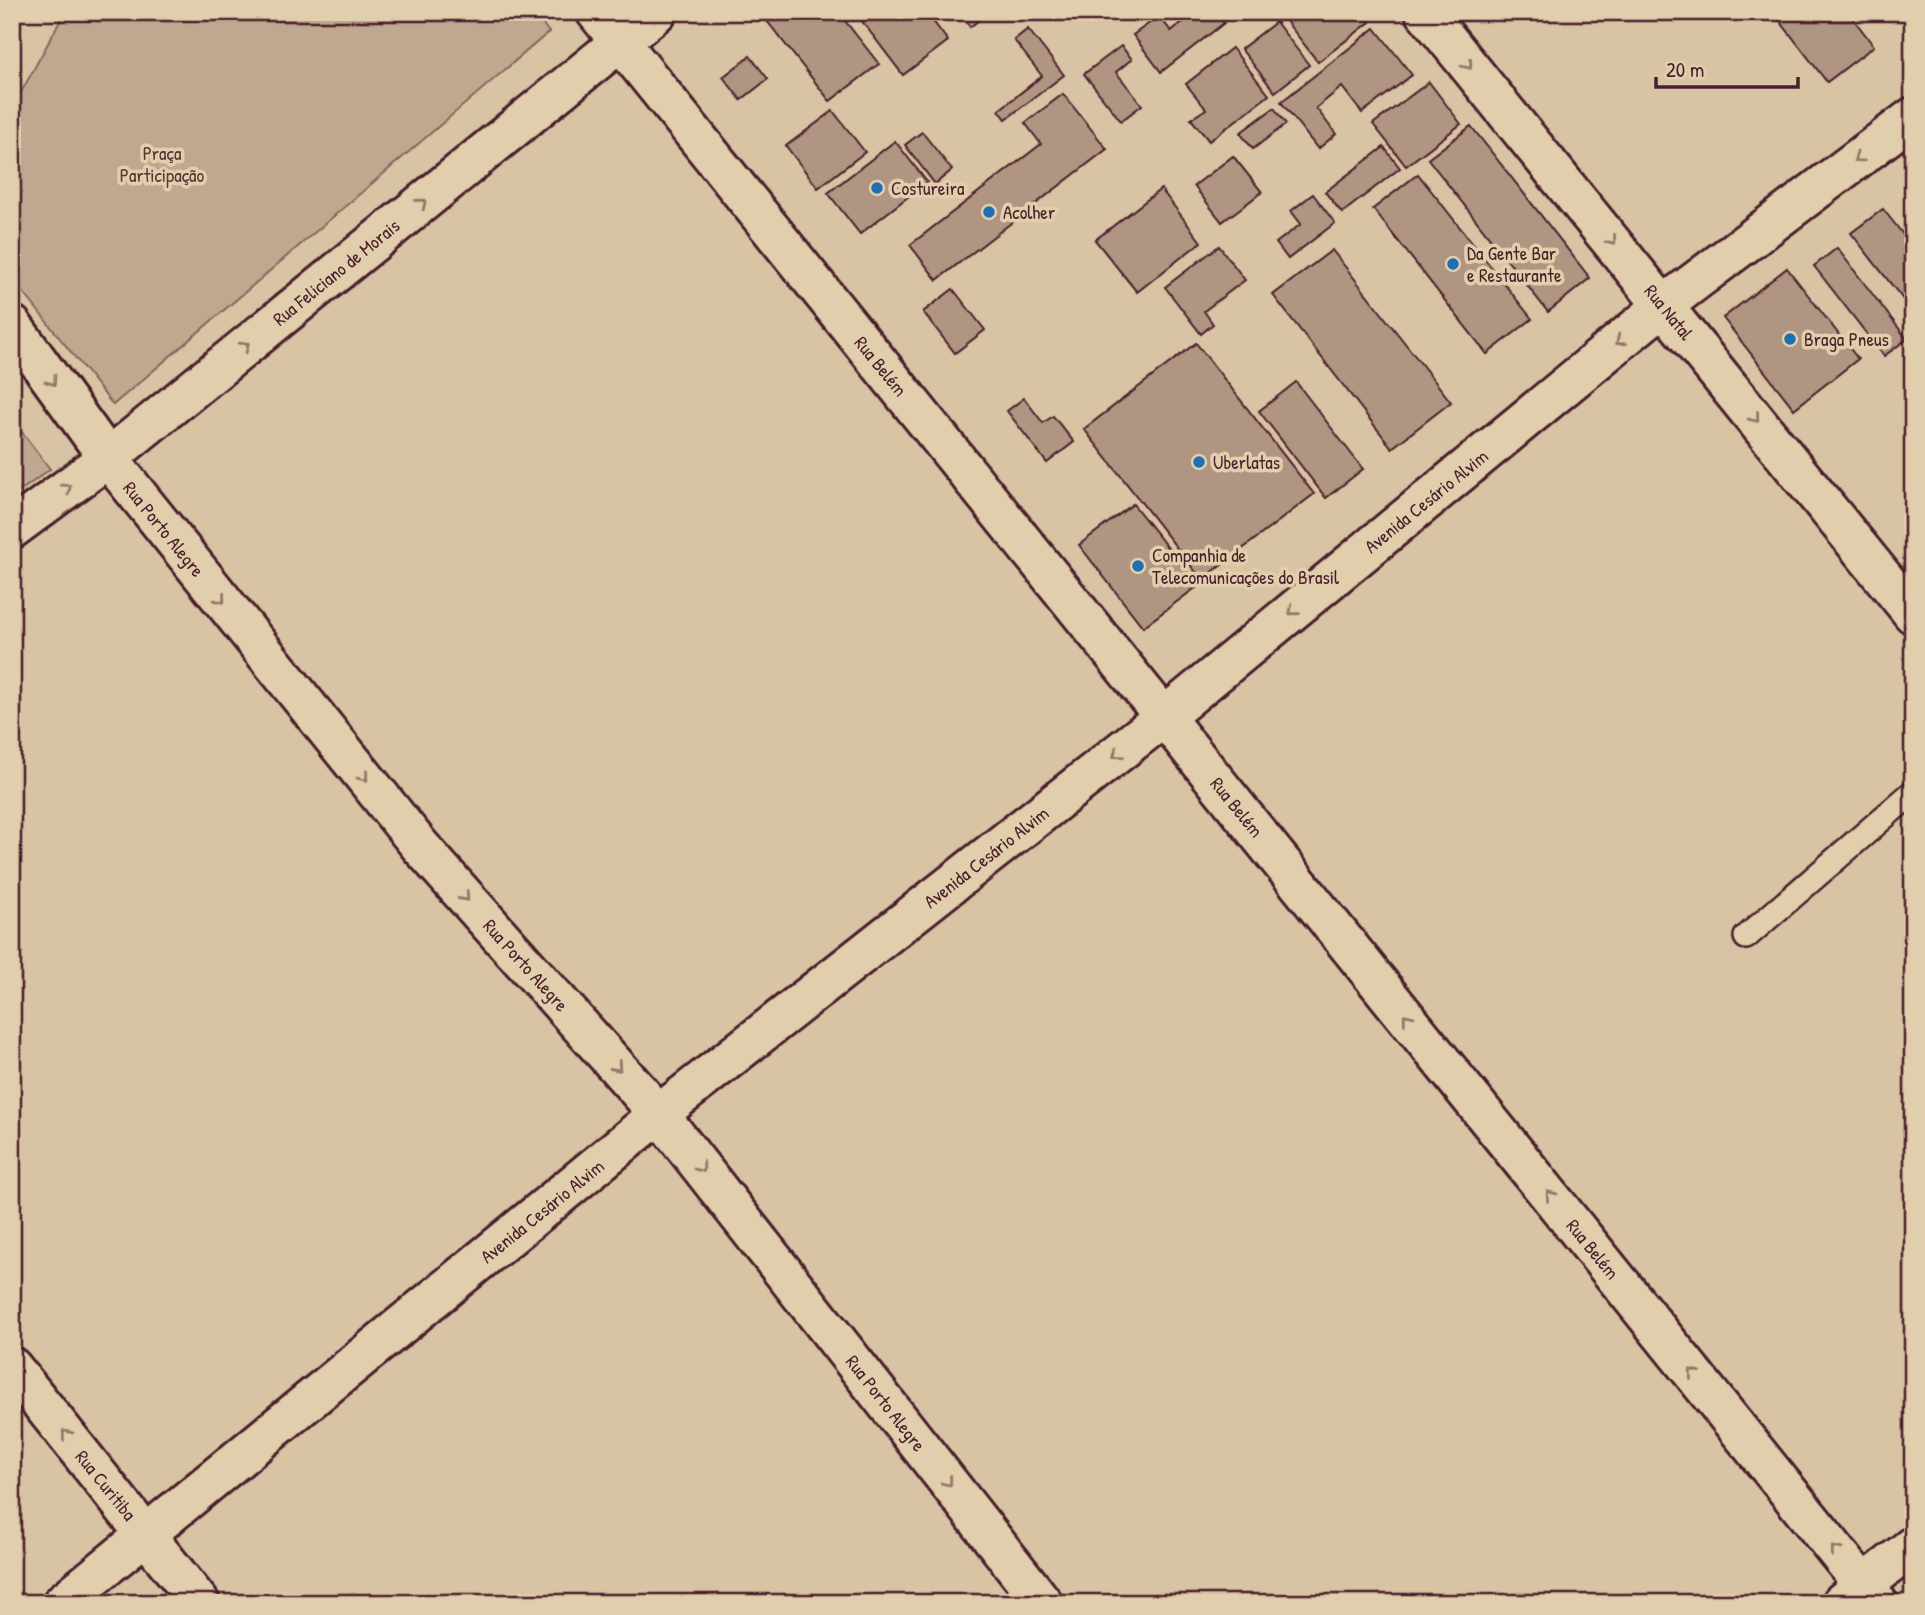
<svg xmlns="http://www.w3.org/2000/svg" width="1925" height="1615" viewBox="0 0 1925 1615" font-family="'Patrick Hand',sans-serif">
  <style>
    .green { fill: #c0a890; stroke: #85645e; stroke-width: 2 }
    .building { fill: #b09582; stroke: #4a1f2b; stroke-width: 2 }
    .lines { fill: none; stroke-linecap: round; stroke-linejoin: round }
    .service-casing { stroke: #4a1f2b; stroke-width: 28 }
    .minor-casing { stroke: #4a1f2b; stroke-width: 44 }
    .tertiary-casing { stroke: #4a1f2b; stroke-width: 44 }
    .path { stroke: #4a1f2b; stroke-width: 4.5; stroke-dasharray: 5 5; stroke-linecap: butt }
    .service { stroke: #e1ceac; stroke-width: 23 }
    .minor { stroke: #e1ceac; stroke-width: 38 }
    .tertiary { stroke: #e1ceac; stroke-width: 38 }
    .oneway { stroke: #96766c }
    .poi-dot { fill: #1f6fb2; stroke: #e1ceac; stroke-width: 2.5 }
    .labels { text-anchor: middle; stroke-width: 7; stroke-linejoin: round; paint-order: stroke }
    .park-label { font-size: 19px; fill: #5c343a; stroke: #e1ceac }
    .poi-label { font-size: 19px; fill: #4a1f2b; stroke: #e1ceac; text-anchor: start }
    .street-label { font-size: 19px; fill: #4a1f2b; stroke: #e1ceac }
  </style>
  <rect width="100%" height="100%" fill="#d8c4a4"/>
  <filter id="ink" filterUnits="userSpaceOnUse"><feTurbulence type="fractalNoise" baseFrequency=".0143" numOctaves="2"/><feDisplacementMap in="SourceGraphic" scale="14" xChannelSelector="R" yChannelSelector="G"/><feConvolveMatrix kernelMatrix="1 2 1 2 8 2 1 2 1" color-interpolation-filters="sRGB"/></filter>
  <g filter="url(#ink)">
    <g class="green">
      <path d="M 65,12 L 533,12 L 549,32 L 113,405 L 12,278 L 12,109 Z"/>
      <path d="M 12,419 L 50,469 L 12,497 Z"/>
    </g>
    <g class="building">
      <path d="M 779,12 L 838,12 L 879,64 L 830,101 L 767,21 Z"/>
      <path d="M 855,12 L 926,12 L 948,41 L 903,75 Z"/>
      <path d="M 959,12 L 989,12 L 970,27 Z"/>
      <path d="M 1178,12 L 1215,12 L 1224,23 L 1161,72 L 1133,35 L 1159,16 L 1171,31 L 1184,21 Z"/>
      <path d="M 1279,12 L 1362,12 L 1370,22 L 1318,62 Z"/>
      <path d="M 1773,12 L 1848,12 L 1874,46 L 1827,82 Z"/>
      <path d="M 1276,22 L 1309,65 L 1275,92 L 1241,49 Z"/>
      <path d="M 1375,28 L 1412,75 L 1362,113 L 1342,87 L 1316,108 L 1336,134 L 1318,149 L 1281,102 Z"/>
      <path d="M 1028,29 L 1064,75 L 1006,119 L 999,110 L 1042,76 L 1014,40 Z"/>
      <path d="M 1121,46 L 1132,59 L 1116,72 L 1142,105 L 1121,121 L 1084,74 Z"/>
      <path d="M 1232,48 L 1269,95 L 1209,141 L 1191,119 L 1206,109 L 1186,84 Z"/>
      <path d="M 750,56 L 768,79 L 741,100 L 723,77 Z"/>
      <path d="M 1429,82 L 1461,124 L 1406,166 L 1373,124 Z"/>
      <path d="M 1063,94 L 1107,149 L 937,280 L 910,245 L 1041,144 L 1025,123 Z"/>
      <path d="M 1274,108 L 1286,124 L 1253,149 L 1240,133 Z"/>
      <path d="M 833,111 L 865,152 L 818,188 L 786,146 Z"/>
      <path d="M 1471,126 L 1590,278 L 1548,312 L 1428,159 Z"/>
      <path d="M 922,132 L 952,170 L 935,184 L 905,145 Z"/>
      <path d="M 895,141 L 927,182 L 860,234 L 828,193 Z"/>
      <path d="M 1384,147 L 1400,168 L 1342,213 L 1325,192 Z"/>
      <path d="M 1233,156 L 1262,192 L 1222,222 L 1194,186 Z"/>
      <path d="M 1418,174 L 1532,319 L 1487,354 L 1373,209 Z"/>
      <path d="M 1161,189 L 1201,242 L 1137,292 L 1095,240 Z"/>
      <path d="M 1313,194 L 1335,223 L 1288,259 L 1276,243 L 1301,224 L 1291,211 Z"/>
      <path d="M 1883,209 L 1913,247 L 1913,312 L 1851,233 Z"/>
      <path d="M 1219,246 L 1245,280 L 1204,311 L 1213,324 L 1201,334 L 1165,287 Z"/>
      <path d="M 1837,248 L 1907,339 L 1884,356 L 1814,266 Z"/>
      <path d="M 1332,250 L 1451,402 L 1392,448 L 1273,295 Z"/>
      <path d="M 1787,268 L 1858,359 L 1794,409 L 1723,318 Z"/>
      <path d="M 953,289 L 985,330 L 955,353 L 923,312 Z"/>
      <path d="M 1196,343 L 1314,494 L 1202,580 L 1084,429 Z"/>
      <path d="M 1296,382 L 1363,469 L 1326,498 L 1259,411 Z"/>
      <path d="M 1024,398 L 1043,423 L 1053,416 L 1074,442 L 1047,463 L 1007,411 Z"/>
      <path d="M 1133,504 L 1198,586 L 1143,627 L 1079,545 Z"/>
    </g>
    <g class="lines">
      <defs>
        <path id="service" d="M 1746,937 L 1913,792"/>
        <g id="minor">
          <path d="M 1425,12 L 1913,614"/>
          <path d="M 12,325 L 108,458 L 420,846 L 659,1114 L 1043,1603"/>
          <path d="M 12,529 L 108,458 L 657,12"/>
          <path d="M 12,1367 L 200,1603"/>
          <path d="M 62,1603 L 659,1114 L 1164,717 L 1664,305 L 1913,117"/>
        </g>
        <g id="tertiary">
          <path d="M 596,12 L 1878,1603"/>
          <path d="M 1841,1603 L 1913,1546"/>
        </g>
      </defs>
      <use href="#service" class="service-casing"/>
      <use href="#minor" class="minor-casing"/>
      <use href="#tertiary" class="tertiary-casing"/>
      <path class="path" d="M 12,31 L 23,12"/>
      <use href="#service" class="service"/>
      <use href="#minor" class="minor"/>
      <use href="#tertiary" class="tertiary"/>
    </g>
    <defs><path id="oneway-chevron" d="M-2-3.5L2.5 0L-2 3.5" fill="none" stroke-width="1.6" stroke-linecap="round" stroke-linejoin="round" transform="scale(1.75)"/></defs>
    <g class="oneway">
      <use href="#oneway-chevron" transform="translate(1468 65) rotate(51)"/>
      <use href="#oneway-chevron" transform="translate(1858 158) rotate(143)"/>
      <use href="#oneway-chevron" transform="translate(422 203) rotate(-39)"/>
      <use href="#oneway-chevron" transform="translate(1612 241) rotate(51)"/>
      <use href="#oneway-chevron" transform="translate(1620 341) rotate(141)"/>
      <use href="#oneway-chevron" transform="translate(245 346) rotate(-39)"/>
      <use href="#oneway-chevron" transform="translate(52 381) rotate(54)"/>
      <use href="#oneway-chevron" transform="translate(1755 418) rotate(51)"/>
      <use href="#oneway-chevron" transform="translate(67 488) rotate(-37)"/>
      <use href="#oneway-chevron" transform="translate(221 599) rotate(51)"/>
      <use href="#oneway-chevron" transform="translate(1293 611) rotate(141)"/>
      <use href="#oneway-chevron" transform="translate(1117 754) rotate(142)"/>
      <use href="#oneway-chevron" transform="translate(364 777) rotate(51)"/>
      <use href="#oneway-chevron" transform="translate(465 897) rotate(48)"/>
      <use href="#oneway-chevron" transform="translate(1407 1018) rotate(-129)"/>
      <use href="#oneway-chevron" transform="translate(617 1067) rotate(48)"/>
      <use href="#oneway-chevron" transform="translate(701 1168) rotate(52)"/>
      <use href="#oneway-chevron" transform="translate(1550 1195) rotate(-129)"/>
      <use href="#oneway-chevron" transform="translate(1693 1373) rotate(-129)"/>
      <use href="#oneway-chevron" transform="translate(66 1434) rotate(-129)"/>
      <use href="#oneway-chevron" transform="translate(948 1482) rotate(52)"/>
      <use href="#oneway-chevron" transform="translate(1835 1550) rotate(-129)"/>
    </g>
  </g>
  <g class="poi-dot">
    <circle cx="877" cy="188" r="7"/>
    <circle cx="989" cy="212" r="7"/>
    <circle cx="1453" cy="264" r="7"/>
    <circle cx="1790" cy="339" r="7"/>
    <circle cx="1199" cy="462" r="7"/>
    <circle cx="1138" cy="566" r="7"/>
  </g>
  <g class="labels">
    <g class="park-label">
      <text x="162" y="160">Praça<tspan x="162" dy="22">Participação</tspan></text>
    </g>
    <g class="poi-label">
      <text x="891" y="195">Costureira</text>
      <text x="1003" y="219">Acolher</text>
      <text x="1467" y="260">Da Gente Bar<tspan x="1467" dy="22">e Restaurante</tspan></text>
      <text x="1804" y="346">Braga Pneus</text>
      <text x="1213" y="469">Uberlatas</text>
      <text x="1152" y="562">Companhia de<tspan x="1152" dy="22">Telecomunicações do Brasil</tspan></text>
    </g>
    <g class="street-label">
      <text transform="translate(336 272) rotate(-39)" y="7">Rua Feliciano de Morais</text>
      <text transform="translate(1669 312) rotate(51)" y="7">Rua Natal</text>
      <text transform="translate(881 366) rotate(51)" y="7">Rua Belém</text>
      <text transform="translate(1426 501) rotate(-39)" y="7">Avenida Cesário Alvim</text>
      <text transform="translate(164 529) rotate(51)" y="7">Rua Porto Alegre</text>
      <text transform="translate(1237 807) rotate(51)" y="7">Rua Belém</text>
      <text transform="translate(986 857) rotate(-38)" y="7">Avenida Cesário Alvim</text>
      <text transform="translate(526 965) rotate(48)" y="7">Rua Porto Alegre</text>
      <text transform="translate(542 1211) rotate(-39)" y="7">Avenida Cesário Alvim</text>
      <text transform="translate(1593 1249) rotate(51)" y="7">Rua Belém</text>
      <text transform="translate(886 1403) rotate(52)" y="7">Rua Porto Alegre</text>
      <text transform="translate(106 1485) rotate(51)" y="7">Rua Curitiba</text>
    </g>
  </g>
  <rect width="1925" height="1615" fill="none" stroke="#e1ceac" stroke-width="42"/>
  <rect x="21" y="21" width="1883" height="1573" fill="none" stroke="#4a1f2b" stroke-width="2.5" filter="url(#ink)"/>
  <path d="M1656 77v10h142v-10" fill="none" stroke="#4a1f2b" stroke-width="3.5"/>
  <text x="1666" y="77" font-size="21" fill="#4a1f2b" stroke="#e1ceac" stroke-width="5" paint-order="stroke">20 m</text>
</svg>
